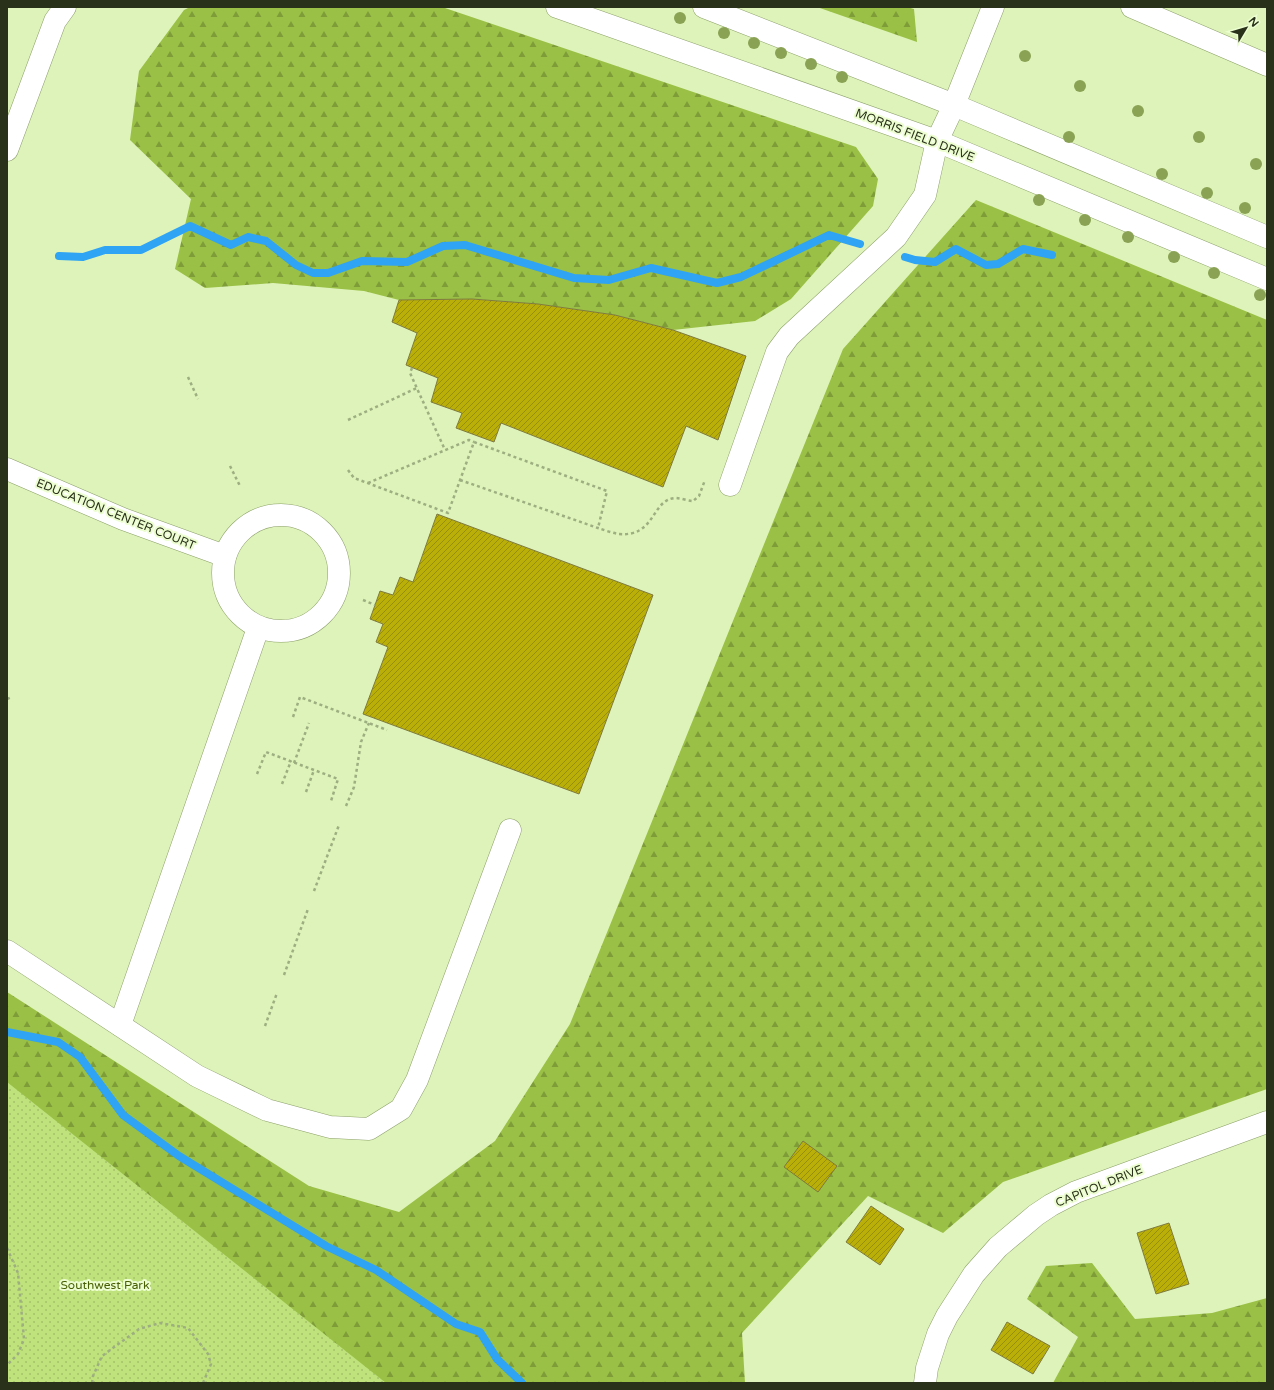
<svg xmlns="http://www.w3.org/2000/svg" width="1274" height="1390" viewBox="0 0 1274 1390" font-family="'Varela Round',sans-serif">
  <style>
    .forest { fill: url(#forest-firs) }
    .park { fill: url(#park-dots) }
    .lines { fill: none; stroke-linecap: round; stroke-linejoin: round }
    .stream { stroke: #2fa3f4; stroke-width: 8 }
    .building { fill: url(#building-hatch); stroke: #7e7a40 }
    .minor-casing { stroke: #8da06a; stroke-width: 23 }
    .path { stroke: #9dae81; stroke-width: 2.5; stroke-dasharray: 3 3; stroke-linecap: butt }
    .minor { stroke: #fff; stroke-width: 22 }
    .tree { fill: #8aa254 }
    .labels { text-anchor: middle; stroke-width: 4; stroke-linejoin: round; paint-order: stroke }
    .street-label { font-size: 12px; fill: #29311b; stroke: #ecfed0 }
    .park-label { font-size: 12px; fill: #475f02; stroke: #ecfed0 }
  </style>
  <defs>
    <pattern id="forest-firs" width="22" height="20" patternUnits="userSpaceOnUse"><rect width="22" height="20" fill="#9ac045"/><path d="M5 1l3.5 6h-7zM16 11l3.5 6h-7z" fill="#7e9d39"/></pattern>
    <pattern id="park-dots" width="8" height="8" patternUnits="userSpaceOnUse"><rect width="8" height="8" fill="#bfe27c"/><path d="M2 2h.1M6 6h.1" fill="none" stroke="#a4c26b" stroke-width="1.8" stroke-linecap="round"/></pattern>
    <pattern id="building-hatch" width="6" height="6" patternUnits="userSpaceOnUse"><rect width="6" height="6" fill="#baaf09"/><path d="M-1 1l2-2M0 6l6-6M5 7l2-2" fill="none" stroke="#978f09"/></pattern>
  </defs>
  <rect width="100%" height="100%" fill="#ddf3b9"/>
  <g class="forest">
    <path d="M 190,7 L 442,7 L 856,147 L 878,179 L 873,206 L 791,299 L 755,321 L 673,330 L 615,315 L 538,304 L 472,299 L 399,300 L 364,291 L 273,283 L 205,288 L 175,269 L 191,199 L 130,140 L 139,71 L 184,10 Z"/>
    <path d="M 817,7 L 907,7 L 914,9 L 917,42 Z"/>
    <path d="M 976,200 L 1267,320 L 1267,1089 L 1003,1182 L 943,1233 L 868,1196 L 742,1333 L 745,1383 L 7,1383 L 7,992 L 309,1186 L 399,1212 L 495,1141 L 570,1024 L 843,349 Z"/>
    <path d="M 1092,1263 L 1135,1319 L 1212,1313 L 1267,1298 L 1267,1383 L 1053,1383 L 1078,1337 L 1027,1299 L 1046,1266 Z"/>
  </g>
  <path class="park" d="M 7,1082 L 386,1383 L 7,1383 Z"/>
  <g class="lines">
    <g class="stream">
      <path d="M 59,256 L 83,257 L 105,250 L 141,250 L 190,226 L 231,245 L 248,237 L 266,241 L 296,265 L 313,273 L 328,273 L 362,261 L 407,262 L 443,246 L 465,245 L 574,278 L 609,280 L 651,268 L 717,283 L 741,277 L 829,235 L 860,244"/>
      <path d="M 905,257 L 915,260 L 935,262 L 956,249 L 986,265 L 998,264 L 1023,249 L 1052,255"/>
      <path d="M 7,1032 L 58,1042 L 80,1057 L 123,1115 L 179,1156 L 326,1246 L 376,1270 L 456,1324 L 480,1332 L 497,1359 L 522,1383"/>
    </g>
  </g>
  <g class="building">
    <path d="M 472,299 L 538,304 L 615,315 L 673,330 L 746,356 L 718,440 L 686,426 L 663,487 L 501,423 L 494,442 L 456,428 L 462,413 L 431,402 L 438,378 L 406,365 L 417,333 L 392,322 L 399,300 Z"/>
    <path d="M 437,514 L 653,595 L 579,794 L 363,714 L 388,647 L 376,642 L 383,624 L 370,619 L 380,591 L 393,595 L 400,577 L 413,582 Z"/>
    <path d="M 803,1141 L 837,1166 L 818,1192 L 784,1167 Z"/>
    <path d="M 871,1206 L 904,1229 L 880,1265 L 846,1242 Z"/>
    <path d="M 1169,1223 L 1189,1284 L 1156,1294 L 1137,1233 Z"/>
    <path d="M 1007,1322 L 1050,1346 L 1033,1374 L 991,1350 Z"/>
  </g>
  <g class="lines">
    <defs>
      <g id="minor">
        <path d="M 557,7 L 937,141 L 1267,279"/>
        <path d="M 704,7 L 954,105 L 1267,237"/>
        <path d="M 1132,7 L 1267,65"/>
        <path d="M 7,150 L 55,21 L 65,7"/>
        <path d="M 7,469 L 123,519 L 225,556"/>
        <path d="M 730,485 L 777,352 L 789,336 L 896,237 L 925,195 L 937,141 L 954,105 L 993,7"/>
        <circle cx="281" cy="573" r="58"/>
        <path d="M 7,951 L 197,1076 L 267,1110 L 330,1127 L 369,1129 L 401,1109 L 417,1080 L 510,830"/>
        <path d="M 120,1025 L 258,628"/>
        <path d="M 925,1383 L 927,1368 L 938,1334 L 947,1316 L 974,1274 L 998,1247 L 1036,1215 L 1051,1205 L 1076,1192 L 1267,1122"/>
      </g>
    </defs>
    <use href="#minor" class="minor-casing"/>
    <g class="path">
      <path d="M 412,368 L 410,373 L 445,450"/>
      <path d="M 188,377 L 198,399"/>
      <path d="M 348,420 L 417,388"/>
      <path d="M 230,466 L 240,486"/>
      <path d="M 348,470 L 354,478 L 448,513 L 474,442 L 607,491 L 598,528"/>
      <path d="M 460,480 L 598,528 C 604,530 612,533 619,534 C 656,537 651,500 675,498 C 681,498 688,501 693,501 L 699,496 L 705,480"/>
      <path d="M 368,483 L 469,440 L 474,442"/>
      <path d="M 363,600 L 375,605"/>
      <path d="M 7,699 L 12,697"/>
      <path d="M 293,717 L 300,697 L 387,730"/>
      <path d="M 294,763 L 309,723"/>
      <path d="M 257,774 L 266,752 L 338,779 L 331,801"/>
      <path d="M 282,784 L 291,761"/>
      <path d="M 306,792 L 314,770"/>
      <path d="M 346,806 L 354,787 L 361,742 L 369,723"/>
      <path d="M 314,891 L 339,825"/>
      <path d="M 284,975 L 308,909"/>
      <path d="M 265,1026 L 277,993"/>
      <path d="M 7,1248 L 18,1273 L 24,1339 L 18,1354 L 7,1365"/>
      <path d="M 92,1383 L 93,1376 L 102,1356 L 139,1329 L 160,1323 L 188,1328 L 208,1354 L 211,1364 L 203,1383"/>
    </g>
    <use href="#minor" class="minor"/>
  </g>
  <g class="tree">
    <circle cx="680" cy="18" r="6"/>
    <circle cx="724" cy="33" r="6"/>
    <circle cx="754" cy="43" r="6"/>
    <circle cx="781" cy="53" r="6"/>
    <circle cx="1025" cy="56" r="6"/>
    <circle cx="811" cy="64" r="6"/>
    <circle cx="842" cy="77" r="6"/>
    <circle cx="1080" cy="86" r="6"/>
    <circle cx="1138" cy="111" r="6"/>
    <circle cx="1069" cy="137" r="6"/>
    <circle cx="1199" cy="137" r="6"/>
    <circle cx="1256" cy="164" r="6"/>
    <circle cx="1162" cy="174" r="6"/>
    <circle cx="1207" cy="193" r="6"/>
    <circle cx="1039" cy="200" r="6"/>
    <circle cx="1245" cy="208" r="6"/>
    <circle cx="1085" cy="220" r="6"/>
    <circle cx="1128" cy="237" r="6"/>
    <circle cx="1174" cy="257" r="6"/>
    <circle cx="1214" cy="273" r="6"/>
    <circle cx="1260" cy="295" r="6"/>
  </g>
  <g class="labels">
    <g class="street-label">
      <text transform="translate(915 135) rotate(21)" y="4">MORRIS FIELD DRIVE</text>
      <text transform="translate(116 514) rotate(22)" y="4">EDUCATION CENTER COURT</text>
      <text transform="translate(1099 1186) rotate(-22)" y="4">CAPITOL DRIVE</text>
    </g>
    <g class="park-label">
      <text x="105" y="1289">Southwest Park</text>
    </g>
  </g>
  <rect width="1274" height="1390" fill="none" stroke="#29311b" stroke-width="16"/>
  <g transform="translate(1246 28) rotate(52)" stroke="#ecfed0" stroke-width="3" paint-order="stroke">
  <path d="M0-3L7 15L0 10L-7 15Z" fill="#29311b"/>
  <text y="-6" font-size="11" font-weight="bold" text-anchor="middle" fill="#29311b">N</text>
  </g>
</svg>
